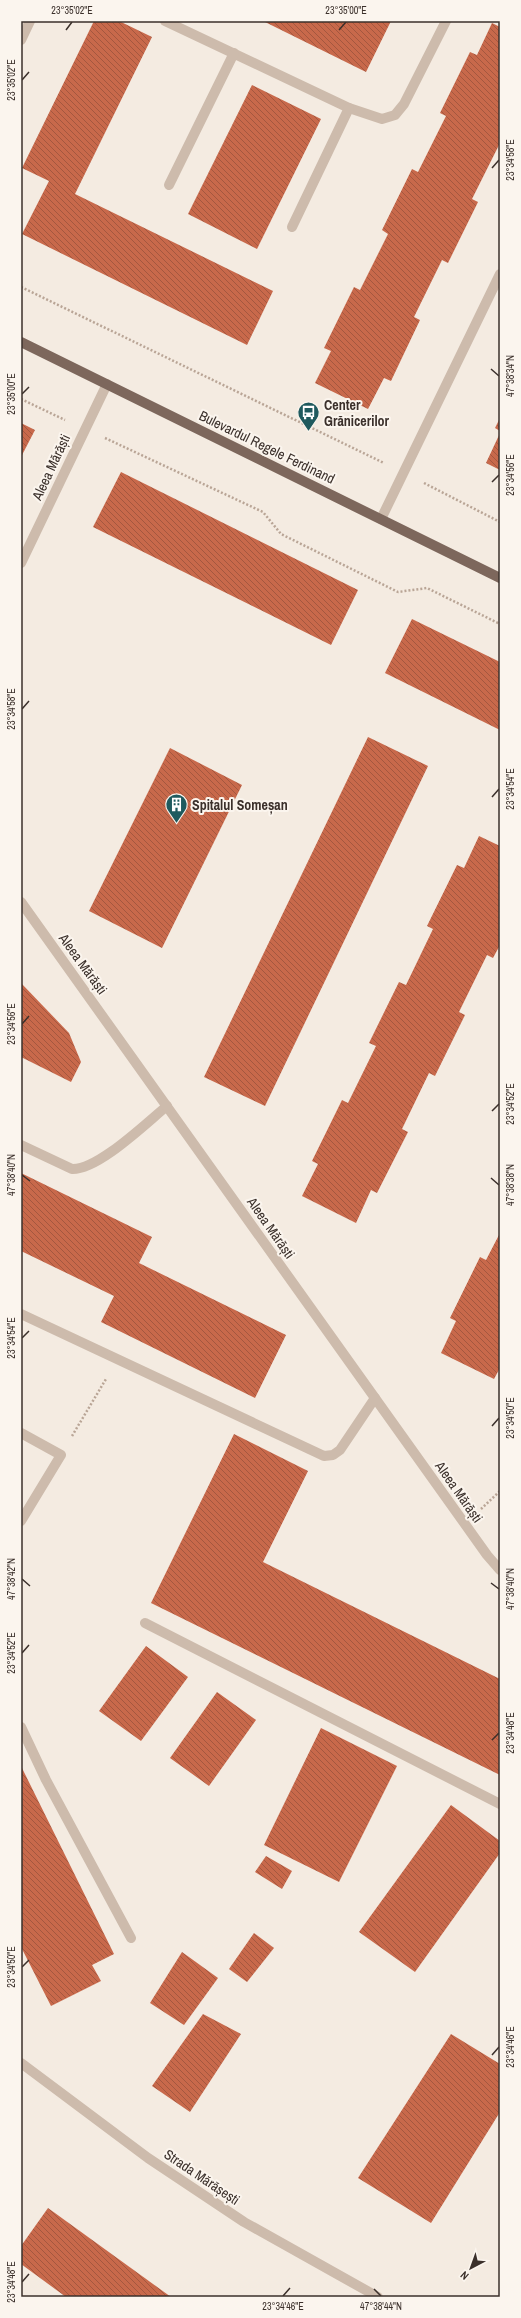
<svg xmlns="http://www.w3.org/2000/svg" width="521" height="2318" viewBox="0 0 521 2318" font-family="'Archivo Narrow',sans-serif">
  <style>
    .building { fill: url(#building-back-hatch) }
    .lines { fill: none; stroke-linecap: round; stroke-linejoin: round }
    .path { stroke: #b9a596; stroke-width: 2.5; stroke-dasharray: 2 2; stroke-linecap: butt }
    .lane { stroke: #cdbbac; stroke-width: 10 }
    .street { stroke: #cdbbac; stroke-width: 10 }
    .primary { stroke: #7d675c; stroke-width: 10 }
    .ticks { fill: none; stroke: #3b302b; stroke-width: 1.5 }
    .labels { text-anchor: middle; stroke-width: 4; stroke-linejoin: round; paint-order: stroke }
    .poi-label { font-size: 14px; font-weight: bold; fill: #3b302b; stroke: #fbf5ee; text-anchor: start }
    .street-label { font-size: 14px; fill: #3b302b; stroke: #fbf5ee }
    .neatline { fill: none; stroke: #3b302b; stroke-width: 1.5 }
    .ticks-label { font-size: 10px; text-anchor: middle; fill: #3b302b }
  </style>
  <defs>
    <pattern id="building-back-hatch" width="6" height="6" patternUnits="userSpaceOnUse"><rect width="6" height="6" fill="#c8694b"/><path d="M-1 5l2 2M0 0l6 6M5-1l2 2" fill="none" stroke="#a4573f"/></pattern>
  </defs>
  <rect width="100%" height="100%" fill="#f4ebe1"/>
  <g class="building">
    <path d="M 94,21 L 119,21 L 152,37 L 75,194 L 273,291 L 247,345 L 22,234 L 49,181 L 22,168 Z"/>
    <path d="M 263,21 L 391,21 L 366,72 Z"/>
    <path d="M 492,23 L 500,27 L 500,143 L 472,199 L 478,202 L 448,263 L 442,260 L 414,317 L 420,320 L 391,381 L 384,378 L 368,409 L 315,383 L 331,351 L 324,348 L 354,287 L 360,290 L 388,234 L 382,230 L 412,169 L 418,172 L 446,116 L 440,113 L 470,52 L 477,55 Z"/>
    <path d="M 252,85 L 321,119 L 257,249 L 188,214 Z"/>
    <path d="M 500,418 L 500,431 L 495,428 Z"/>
    <path d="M 21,423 L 35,430 L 21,457 Z"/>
    <path d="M 500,433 L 500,470 L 486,463 Z"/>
    <path d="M 121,472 L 358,590 L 331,645 L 93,527 Z"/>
    <path d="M 412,619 L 500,662 L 500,730 L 385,673 Z"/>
    <path d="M 368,737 L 428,766 L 265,1106 L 204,1077 Z"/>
    <path d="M 170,748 L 242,785 L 162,948 L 89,911 Z"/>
    <path d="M 479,836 L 500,846 L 500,945 L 493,958 L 487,955 L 459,1012 L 465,1015 L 435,1076 L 429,1073 L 402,1129 L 408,1132 L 377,1193 L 371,1190 L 356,1223 L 302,1196 L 318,1164 L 312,1161 L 342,1100 L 348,1103 L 376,1046 L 369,1043 L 399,982 L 406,985 L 433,929 L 427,926 L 457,865 L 464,868 Z"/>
    <path d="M 21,983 L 69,1033 L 81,1062 L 71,1082 L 21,1057 Z"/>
    <path d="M 21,1173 L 152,1237 L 139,1263 L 286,1335 L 255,1398 L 101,1322 L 114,1296 L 21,1251 Z"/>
    <path d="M 500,1233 L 500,1368 L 494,1379 L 441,1353 L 456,1321 L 450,1318 L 480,1257 L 486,1260 Z"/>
    <path d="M 234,1434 L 308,1471 L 263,1562 L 500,1679 L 500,1775 L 151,1603 Z"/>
    <path d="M 146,1646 L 188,1677 L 141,1741 L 99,1711 Z"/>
    <path d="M 217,1692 L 256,1720 L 209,1786 L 170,1758 Z"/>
    <path d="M 321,1728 L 397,1766 L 339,1882 L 264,1845 Z"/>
    <path d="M 21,1766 L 114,1954 L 92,1965 L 101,1981 L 51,2006 L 21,1947 Z"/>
    <path d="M 451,1805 L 500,1841 L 500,1853 L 415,1972 L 359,1932 Z"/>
    <path d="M 266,1856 L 292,1871 L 282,1889 L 255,1872 Z"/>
    <path d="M 254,1933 L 274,1948 L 247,1982 L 229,1969 Z"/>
    <path d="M 182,1952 L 218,1978 L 184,2025 L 150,2003 Z"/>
    <path d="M 203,2014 L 241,2034 L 190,2112 L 152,2086 Z"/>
    <path d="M 451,2034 L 500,2064 L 500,2112 L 431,2223 L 358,2178 Z"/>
    <path d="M 48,2208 L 171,2297 L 66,2297 L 21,2264 L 21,2246 Z"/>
  </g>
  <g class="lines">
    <g class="path">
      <path d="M 21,287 L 384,463"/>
      <path d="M 21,399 L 65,420"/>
      <path d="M 105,438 L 263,512 L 281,534 L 398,592 L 427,588 L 500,624"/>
      <path d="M 424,483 L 500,522"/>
      <path d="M 72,1436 L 106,1379"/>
      <path d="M 481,1509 L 500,1491"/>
    </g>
    <g class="lane">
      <path d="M 165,21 L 349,108 L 382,119 L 395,115 L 404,104 L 446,21"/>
      <path d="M 169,185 L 234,53"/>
      <path d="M 292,227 L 349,108"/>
      <path d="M 381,519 L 500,274"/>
      <path d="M 21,1145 L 72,1169 C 98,1170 145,1124 167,1106"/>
      <path d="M 21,1314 L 324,1456 L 333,1455 L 340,1450 L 375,1398"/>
      <path d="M 21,1433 L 61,1455 L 21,1521"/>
      <path d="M 21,1727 L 46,1780 L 131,1938"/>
    </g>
    <g class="street">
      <path d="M 21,40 L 30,21"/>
      <path d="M 21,563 L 107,384"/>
      <path d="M 21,902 L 487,1555 L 500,1570"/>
      <path d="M 145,1623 L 500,1804"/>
      <path d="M 21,2063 L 148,2158 L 244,2222 L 378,2297"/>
    </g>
    <path class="primary" d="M 21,342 L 500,578"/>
  </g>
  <path class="ticks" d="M 66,30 L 72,22M 339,30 L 346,22M 22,80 L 29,72M 492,168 L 499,160M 491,369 L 499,376M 22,394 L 29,387M 492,482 L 499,475M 22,709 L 29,701M 492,797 L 499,789M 22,1024 L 29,1016M 492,1111 L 499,1104M 22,1175 L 30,1181M 491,1178 L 499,1185M 22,1338 L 29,1331M 492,1426 L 499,1418M 22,1579 L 30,1586M 491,1583 L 499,1589M 22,1653 L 29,1645M 492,1740 L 499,1733M 22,1967 L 29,1960M 492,2055 L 499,2047M 22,2282 L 29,2274M 374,2289 L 381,2296M 283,2296 L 290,2288"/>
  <defs>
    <symbol id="bus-pin" viewBox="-11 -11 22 30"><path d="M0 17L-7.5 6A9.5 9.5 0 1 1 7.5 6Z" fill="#1f5a5e" stroke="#fbf5ee"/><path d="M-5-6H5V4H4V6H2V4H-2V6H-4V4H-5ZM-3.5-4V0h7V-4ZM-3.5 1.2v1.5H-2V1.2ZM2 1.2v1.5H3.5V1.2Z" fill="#fff"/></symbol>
    <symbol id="building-pin" viewBox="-11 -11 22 30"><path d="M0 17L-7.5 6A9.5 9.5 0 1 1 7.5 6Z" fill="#1f5a5e" stroke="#fbf5ee"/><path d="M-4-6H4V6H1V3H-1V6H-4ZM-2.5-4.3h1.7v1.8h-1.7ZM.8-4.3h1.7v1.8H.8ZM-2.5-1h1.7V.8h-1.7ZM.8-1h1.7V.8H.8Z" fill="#fff"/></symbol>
  </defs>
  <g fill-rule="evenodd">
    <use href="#bus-pin" x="296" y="400" width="25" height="34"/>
    <use href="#building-pin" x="164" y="792" width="25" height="34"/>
  </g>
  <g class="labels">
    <g class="poi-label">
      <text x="324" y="410">Center<tspan x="324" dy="16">Grănicerilor</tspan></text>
      <text x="192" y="810">Spitalul Someșan</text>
    </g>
    <g class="street-label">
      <text transform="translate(267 447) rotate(26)" y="5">Bulevardul Regele Ferdinand</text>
      <text transform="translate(51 467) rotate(-65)" y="5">Aleea Mărăști</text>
      <text transform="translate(83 964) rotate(54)" y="5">Aleea Mărăști</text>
      <text transform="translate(271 1228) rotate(55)" y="5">Aleea Mărăști</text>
      <text transform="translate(459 1492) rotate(55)" y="5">Aleea Mărăști</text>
      <text transform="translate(202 2177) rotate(34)" y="5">Strada Mărășești</text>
    </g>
  </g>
  <rect width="521" height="2318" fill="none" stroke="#fbf5ee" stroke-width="44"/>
  <g transform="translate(471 2268) rotate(221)" stroke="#fbf5ee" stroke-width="3" paint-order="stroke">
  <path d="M0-3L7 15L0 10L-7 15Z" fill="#3b302b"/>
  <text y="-6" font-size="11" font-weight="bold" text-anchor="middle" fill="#3b302b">N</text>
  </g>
  <rect x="22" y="22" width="477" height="2274" class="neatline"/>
  <g class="ticks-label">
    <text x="72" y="14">23°35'02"E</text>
    <text x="346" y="14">23°35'00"E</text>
    <text transform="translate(11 80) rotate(-90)" y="4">23°35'02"E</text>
    <text transform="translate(510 160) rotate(-90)" y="4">23°34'58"E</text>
    <text transform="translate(510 376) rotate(-90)" y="4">47°38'34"N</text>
    <text transform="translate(11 394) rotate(-90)" y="4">23°35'00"E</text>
    <text transform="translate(510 475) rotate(-90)" y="4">23°34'56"E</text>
    <text transform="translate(11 709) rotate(-90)" y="4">23°34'58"E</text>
    <text transform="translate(510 789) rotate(-90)" y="4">23°34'54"E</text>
    <text transform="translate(11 1024) rotate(-90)" y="4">23°34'56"E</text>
    <text transform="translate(510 1104) rotate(-90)" y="4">23°34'52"E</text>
    <text transform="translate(11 1175) rotate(-90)" y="4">47°38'40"N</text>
    <text transform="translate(510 1185) rotate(-90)" y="4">47°38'38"N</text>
    <text transform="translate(11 1338) rotate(-90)" y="4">23°34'54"E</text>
    <text transform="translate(510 1418) rotate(-90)" y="4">23°34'50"E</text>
    <text transform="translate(11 1579) rotate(-90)" y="4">47°38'42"N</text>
    <text transform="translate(510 1589) rotate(-90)" y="4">47°38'40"N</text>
    <text transform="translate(11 1653) rotate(-90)" y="4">23°34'52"E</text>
    <text transform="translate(510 1733) rotate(-90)" y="4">23°34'48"E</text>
    <text transform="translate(11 1967) rotate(-90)" y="4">23°34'50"E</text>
    <text transform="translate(510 2047) rotate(-90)" y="4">23°34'46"E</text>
    <text transform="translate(11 2282) rotate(-90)" y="4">23°34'48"E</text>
    <text x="283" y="2310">23°34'46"E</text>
    <text x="381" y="2310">47°38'44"N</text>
  </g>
</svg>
